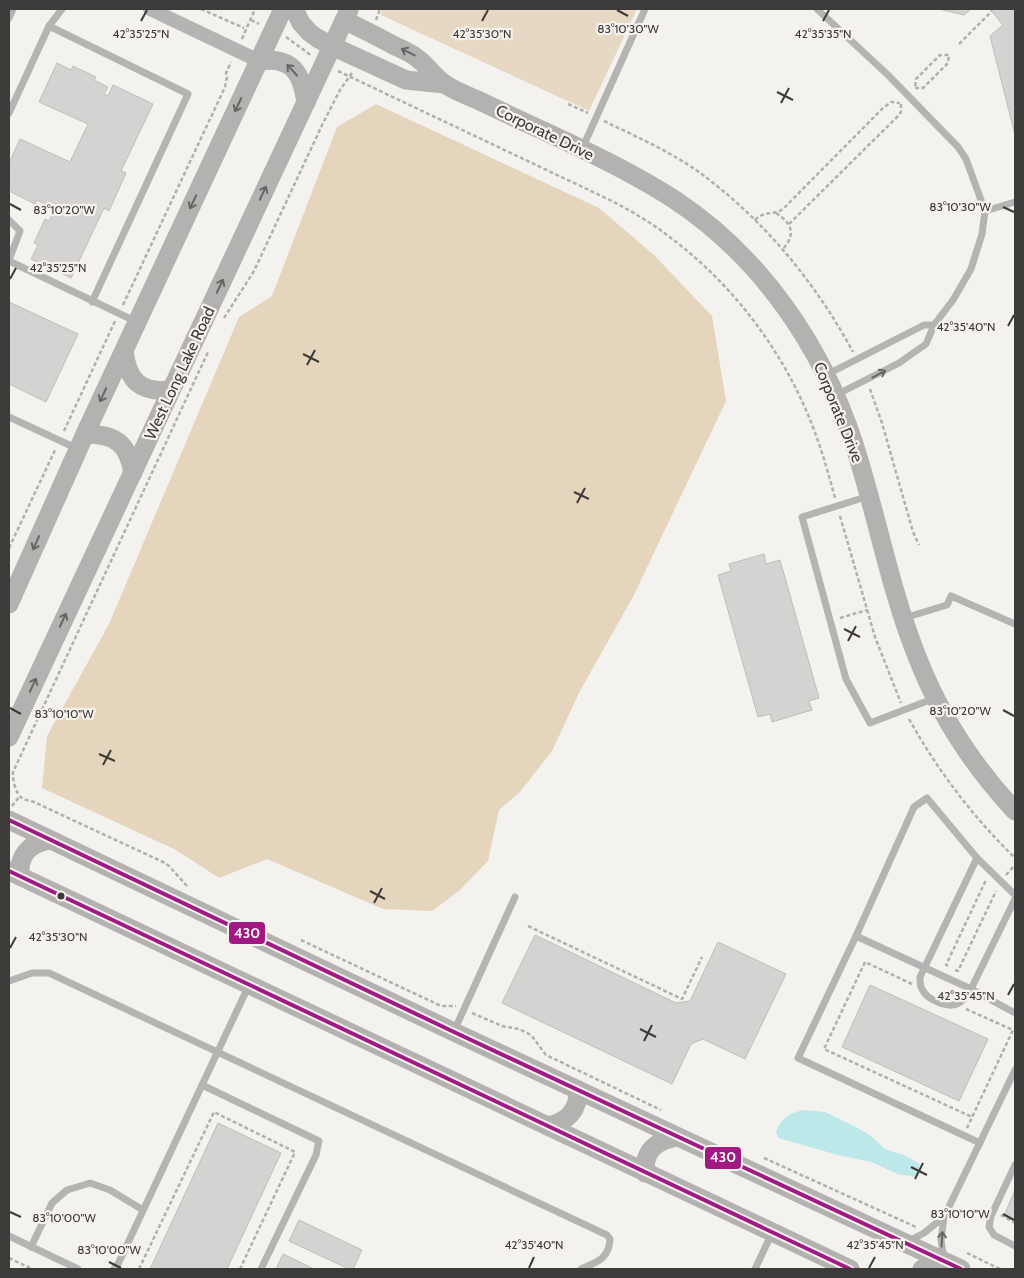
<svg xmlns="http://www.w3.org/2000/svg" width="1024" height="1278" viewBox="0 0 1024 1278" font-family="Cabin,sans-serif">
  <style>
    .green { fill: #e7d8c3 }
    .forest { fill: #e6d5bd }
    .water { fill: #bce8ea }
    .building { fill: #d5d3d1; stroke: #bfbdbb }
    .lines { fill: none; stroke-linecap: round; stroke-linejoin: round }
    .path { stroke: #b0b0ae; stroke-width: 2.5; stroke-dasharray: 4 2.5; stroke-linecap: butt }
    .lane { stroke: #b4b4b3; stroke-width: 7 }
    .street { stroke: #b4b4b3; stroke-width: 14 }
    .secondary { stroke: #b4b2b1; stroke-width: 19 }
    .bus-1-casing { stroke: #f6f2ed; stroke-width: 8 }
    .bus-1 { stroke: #a31984; stroke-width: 4 }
    .oneway { stroke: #676563 }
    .oneway2 { stroke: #676564 }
    .ticks { fill: none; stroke: #3d3b39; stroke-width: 2 }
    .bus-dot { fill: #3d3b39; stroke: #f6f2ed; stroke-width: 2 }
    .labels { text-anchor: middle; stroke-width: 4.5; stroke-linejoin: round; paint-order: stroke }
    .street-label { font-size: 16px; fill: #3d3b39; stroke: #f6f2ed }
    .ticks-label { font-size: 12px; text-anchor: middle; fill: #3d3b39; stroke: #f6f2ed; stroke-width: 4.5; stroke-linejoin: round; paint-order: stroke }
    .line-badge { stroke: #f6f2ed; stroke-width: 2 }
    .badge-label { font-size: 14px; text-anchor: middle; font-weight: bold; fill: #fff }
  </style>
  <rect width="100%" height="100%" fill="#f4f2ef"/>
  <path class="green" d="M 382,9 L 637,9 L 589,111 L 381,15 Z"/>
  <path class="forest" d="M 376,104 L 599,208 L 654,255 L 712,316 L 726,401 L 634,595 L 580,691 L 552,751 L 520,792 L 499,810 L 488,861 L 459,891 L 432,911 L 383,909 L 267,859 L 219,878 L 176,850 L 42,788 L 47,736 L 109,624 L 239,317 L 272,296 L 337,127 Z"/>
  <path class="water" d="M 805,1110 L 825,1112 L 854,1126 L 871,1136 L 885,1149 L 904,1155 L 920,1164 L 916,1176 L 900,1175 L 871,1162 L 838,1155 L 778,1138 L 776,1131 C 784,1116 788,1113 805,1110 Z"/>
  <g class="building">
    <path d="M 939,9 L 971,9 L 964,15 Z"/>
    <path d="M 990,9 L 1015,9 L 1015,135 L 990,36 L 1003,25 Z"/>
    <path d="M 57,63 L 71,70 L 73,66 L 96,77 L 94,80 L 108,87 L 104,94 L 108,96 L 113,85 L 153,104 L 121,171 L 126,173 L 109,211 L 104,208 L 71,278 L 31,259 L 38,245 L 34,243 L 45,219 L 49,221 L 55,209 L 37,200 L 35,204 L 11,192 L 12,189 L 9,187 L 9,163 L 20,139 L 70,162 L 88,124 L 39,102 Z"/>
    <path d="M 9,302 L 78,334 L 46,402 L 9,384 Z"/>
    <path d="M 764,554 L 766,564 L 780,560 L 819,698 L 809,701 L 812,710 L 772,722 L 770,714 L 758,717 L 718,575 L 731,571 L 729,564 Z"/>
    <path d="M 535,935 L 676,1003 L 690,1001 L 718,942 L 786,974 L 745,1059 L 703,1039 L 691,1044 L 672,1084 L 502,1003 Z"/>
    <path d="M 870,985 L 988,1039 L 959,1101 L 842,1047 Z"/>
    <path d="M 218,1123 L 281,1153 L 227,1269 L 150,1269 Z"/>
    <path d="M 1015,1190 L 1015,1221 L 1004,1216 Z"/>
    <path d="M 299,1220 L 362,1250 L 353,1269 L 349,1269 L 289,1241 Z"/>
    <path d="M 283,1254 L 314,1269 L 276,1269 Z"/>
  </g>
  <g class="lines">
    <g class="path">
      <path d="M 201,9 L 244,28"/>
      <path d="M 251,20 L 259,24"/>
      <path d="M 376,20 L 380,9"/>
      <path d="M 286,37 L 312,56"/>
      <path d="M 242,39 C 246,29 251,19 255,9"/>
      <path d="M 959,44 L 992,11"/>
      <path d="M 338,71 L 612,201 C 631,211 650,222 667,235 C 731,282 782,349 811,422 C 821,447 828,472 835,498"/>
      <path d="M 915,88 L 923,88 L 948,63 L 949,55 L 940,55 L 916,79 L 915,88"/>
      <path d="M 568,104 L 588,113"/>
      <path d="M 604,121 C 639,138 676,154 707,178 C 768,225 817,285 853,352"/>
      <path d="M 776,213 C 793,224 796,235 782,250"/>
      <path d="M 755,220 C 765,210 773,216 783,209 L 882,109 L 891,102 L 900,103"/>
      <path d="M 789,224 L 898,116 L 901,112 L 901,102"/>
      <path d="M 123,305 L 225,87 L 227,77 L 226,73 L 231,62"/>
      <path d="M 224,318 L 254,271 L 323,123 L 340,90 L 352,73"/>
      <path d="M 870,389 L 882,423 L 913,532 L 919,545"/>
      <path d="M 64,431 L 115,321"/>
      <path d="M 840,516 L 875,637 L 901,703"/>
      <path d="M 9,548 L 56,448"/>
      <path d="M 840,618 L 867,610"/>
      <path d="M 909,719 C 938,771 973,817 1015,858"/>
      <path d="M 12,806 L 19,797"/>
      <path d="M 1006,875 L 1015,865"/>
      <path d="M 187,886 L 169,866 L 163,862 L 34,802 C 30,801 25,800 22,798 C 16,795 12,778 13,772 L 208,352"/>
      <path d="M 528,926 L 682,999 L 702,957"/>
      <path d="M 301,940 L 441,1006 L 456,1006"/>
      <path d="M 948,966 L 946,965 L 986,880"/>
      <path d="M 955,970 L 958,971 L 996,891"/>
      <path d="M 912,984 L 865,962 L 824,1049 L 972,1117"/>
      <path d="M 966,1009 L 1013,1030 L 967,1128"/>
      <path d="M 472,1013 L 502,1026 L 519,1029 L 531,1035 L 546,1055 L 661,1110"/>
      <path d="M 764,1158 L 916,1227"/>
      <path d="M 1001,1215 L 1015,1223"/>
      <path d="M 967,1253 L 1000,1269"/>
      <path d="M 9,1258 L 32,1269"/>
      <path d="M 139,1269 L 214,1112 L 295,1152 L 240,1269"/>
    </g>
    <g class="lane">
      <path d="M 817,9 L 889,76 L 958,147 L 966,159 L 985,211 L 982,234 L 971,269 L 953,300 L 934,325 L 926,344 L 899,363 L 836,395"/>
      <path d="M 9,18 L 13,9"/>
      <path d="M 49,26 L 62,9"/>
      <path d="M 9,113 L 49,26 L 188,94 L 92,302"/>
      <path d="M 582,149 L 645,9"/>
      <path d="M 985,211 L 1015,202"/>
      <path d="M 9,220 L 20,231 L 9,260"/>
      <path d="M 9,261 L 137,322"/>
      <path d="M 826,375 L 924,325 L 934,325"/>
      <path d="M 9,417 L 78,449"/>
      <path d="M 869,496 L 802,517 L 846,679 L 870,723 L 935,698"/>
      <path d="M 904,618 L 947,605 L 951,596 L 1015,624"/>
      <path d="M 1015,895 L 977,858 L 920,977 C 920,981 920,986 922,989 C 927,1000 947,1008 957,1004 C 964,1001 967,995 971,989 L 1015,899"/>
      <path d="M 856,936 L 914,807 L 927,798 L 977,858"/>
      <path d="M 9,981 L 32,973 L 49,973 L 607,1235 L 610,1239 C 609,1259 597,1262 581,1269"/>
      <path d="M 454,1031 L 515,897"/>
      <path d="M 202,1085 L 319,1141 L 316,1155 L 261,1269"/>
      <path d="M 980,1143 L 798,1058 L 856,936 L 971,989 L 1015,1013"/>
      <path d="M 1015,1165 L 991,1216 L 989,1227 L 994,1235 L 1015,1246"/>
      <path d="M 9,1236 L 78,1269"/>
      <path d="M 907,1242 L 924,1233 L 944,1217"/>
      <path d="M 31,1247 L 52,1203 L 67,1190 L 90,1183 L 110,1190 L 143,1210"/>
      <path d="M 944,1259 L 941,1240 L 944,1217 L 1015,1070"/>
      <path d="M 114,1269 L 118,1264 L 249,985"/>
      <path d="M 755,1269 L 772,1233"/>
    </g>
    <path class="street" d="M 150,9 L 259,61"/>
    <g class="secondary">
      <path d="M 294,9 L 301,23 L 309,32 L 317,38 L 332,46 L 406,80 L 444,84"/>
      <path d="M 344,20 C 360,28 377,36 393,45 C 401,49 410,52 417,58 C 427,65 434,77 445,84 C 456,92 472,97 484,103 C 517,119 551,134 584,150 C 615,165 646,181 675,200 C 761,257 822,346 854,444 C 877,515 890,590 918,659 C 940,715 974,767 1015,811"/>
      <path d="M 259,61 C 292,56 302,73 306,103"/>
      <path d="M 124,351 C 128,381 140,393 171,390"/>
      <path d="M 85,434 C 115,434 128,443 133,473"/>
      <path d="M 9,604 L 85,434 L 283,9"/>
      <path d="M 9,737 L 349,10"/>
      <path d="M 9,820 L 454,1032 L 961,1269"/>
      <path d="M 9,871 L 850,1269"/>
      <path d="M 20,876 C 18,856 29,843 50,840"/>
      <path d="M 548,1126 C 567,1122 579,1110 578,1090"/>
      <path d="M 645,1173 C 644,1150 656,1141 677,1137"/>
      <path d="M 922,1269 L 934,1264 L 944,1262"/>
    </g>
    <defs>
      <g id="bus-1">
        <path d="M 9,820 L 454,1032 L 961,1269"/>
        <path d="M 9,871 L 850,1269"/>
      </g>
    </defs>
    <use href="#bus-1" class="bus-1-casing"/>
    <use href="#bus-1" class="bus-1"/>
  </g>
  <defs><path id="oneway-shaft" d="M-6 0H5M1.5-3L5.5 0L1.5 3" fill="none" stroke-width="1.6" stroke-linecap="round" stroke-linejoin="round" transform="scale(1.25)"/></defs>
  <g class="oneway">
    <use href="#oneway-shaft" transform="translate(408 52) rotate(-153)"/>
    <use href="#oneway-shaft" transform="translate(292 70) rotate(-133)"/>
    <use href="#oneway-shaft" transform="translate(238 105) rotate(115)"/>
    <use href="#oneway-shaft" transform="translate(263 193) rotate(-65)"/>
    <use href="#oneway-shaft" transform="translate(193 202) rotate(115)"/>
    <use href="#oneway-shaft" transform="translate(220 286) rotate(-65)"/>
    <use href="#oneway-shaft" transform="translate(103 395) rotate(115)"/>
    <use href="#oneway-shaft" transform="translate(36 543) rotate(114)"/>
    <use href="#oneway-shaft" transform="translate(63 620) rotate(-65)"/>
    <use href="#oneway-shaft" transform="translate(33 685) rotate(-65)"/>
  </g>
  <g class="oneway2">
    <use href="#oneway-shaft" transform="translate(879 374) rotate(-28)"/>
    <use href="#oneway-shaft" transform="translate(942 1239) rotate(-87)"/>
  </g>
  <path class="ticks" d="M 617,10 L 628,16M 141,21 L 147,10M 482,21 L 488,10M 823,21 L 829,10M 777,92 L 793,100M 781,103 L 789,88M 10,204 L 21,210M 1003,207 L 1014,212M 10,279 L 16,268M 1008,326 L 1014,315M 303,354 L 319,362M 307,365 L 315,350M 574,492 L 589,499M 577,503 L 585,488M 844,629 L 860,637M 848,641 L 856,626M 10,708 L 21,714M 1003,710 L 1014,716M 99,754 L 115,761M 103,765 L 111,750M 370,891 L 385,899M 374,903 L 382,888M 10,948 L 16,937M 1008,995 L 1014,984M 640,1029 L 656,1037M 644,1041 L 652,1025M 911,1167 L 927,1175M 915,1179 L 923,1163M 10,1212 L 21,1217M 1003,1214 L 1014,1220M 109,1262 L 121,1268M 529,1268 L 534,1257M 869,1268 L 875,1257"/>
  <circle class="bus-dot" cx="61" cy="896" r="4.5"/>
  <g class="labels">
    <g class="street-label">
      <text transform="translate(545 132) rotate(26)" y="6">Corporate Drive</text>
      <text transform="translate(179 373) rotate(-65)" y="6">West Long Lake Road</text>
      <text transform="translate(839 412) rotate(68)" y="6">Corporate Drive</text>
    </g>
  </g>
  <g class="ticks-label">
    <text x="628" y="33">83°10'30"W</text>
    <text x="141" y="38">42°35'25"N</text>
    <text x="482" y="38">42°35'30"N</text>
    <text x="823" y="38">42°35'35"N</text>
    <text x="960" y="211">83°10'30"W</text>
    <text x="64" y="214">83°10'20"W</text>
    <text x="58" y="272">42°35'25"N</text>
    <text x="966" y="331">42°35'40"N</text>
    <text x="960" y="715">83°10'20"W</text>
    <text x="64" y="718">83°10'10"W</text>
    <text x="58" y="941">42°35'30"N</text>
    <text x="966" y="1000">42°35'45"N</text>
    <text x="960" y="1218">83°10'10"W</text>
    <text x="64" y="1222">83°10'00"W</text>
    <text x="534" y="1249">42°35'40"N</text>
    <text x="875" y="1249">42°35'45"N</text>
    <text x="109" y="1254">83°10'00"W</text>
  </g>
  <g class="line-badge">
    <rect x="228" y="921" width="38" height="24" rx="5" fill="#a31984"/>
    <rect x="704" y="1146" width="38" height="24" rx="5" fill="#a31984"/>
  </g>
  <g class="badge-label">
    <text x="247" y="938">430</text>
    <text x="723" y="1162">430</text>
  </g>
  <rect width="1024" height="1278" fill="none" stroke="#3d3b39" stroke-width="20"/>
</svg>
